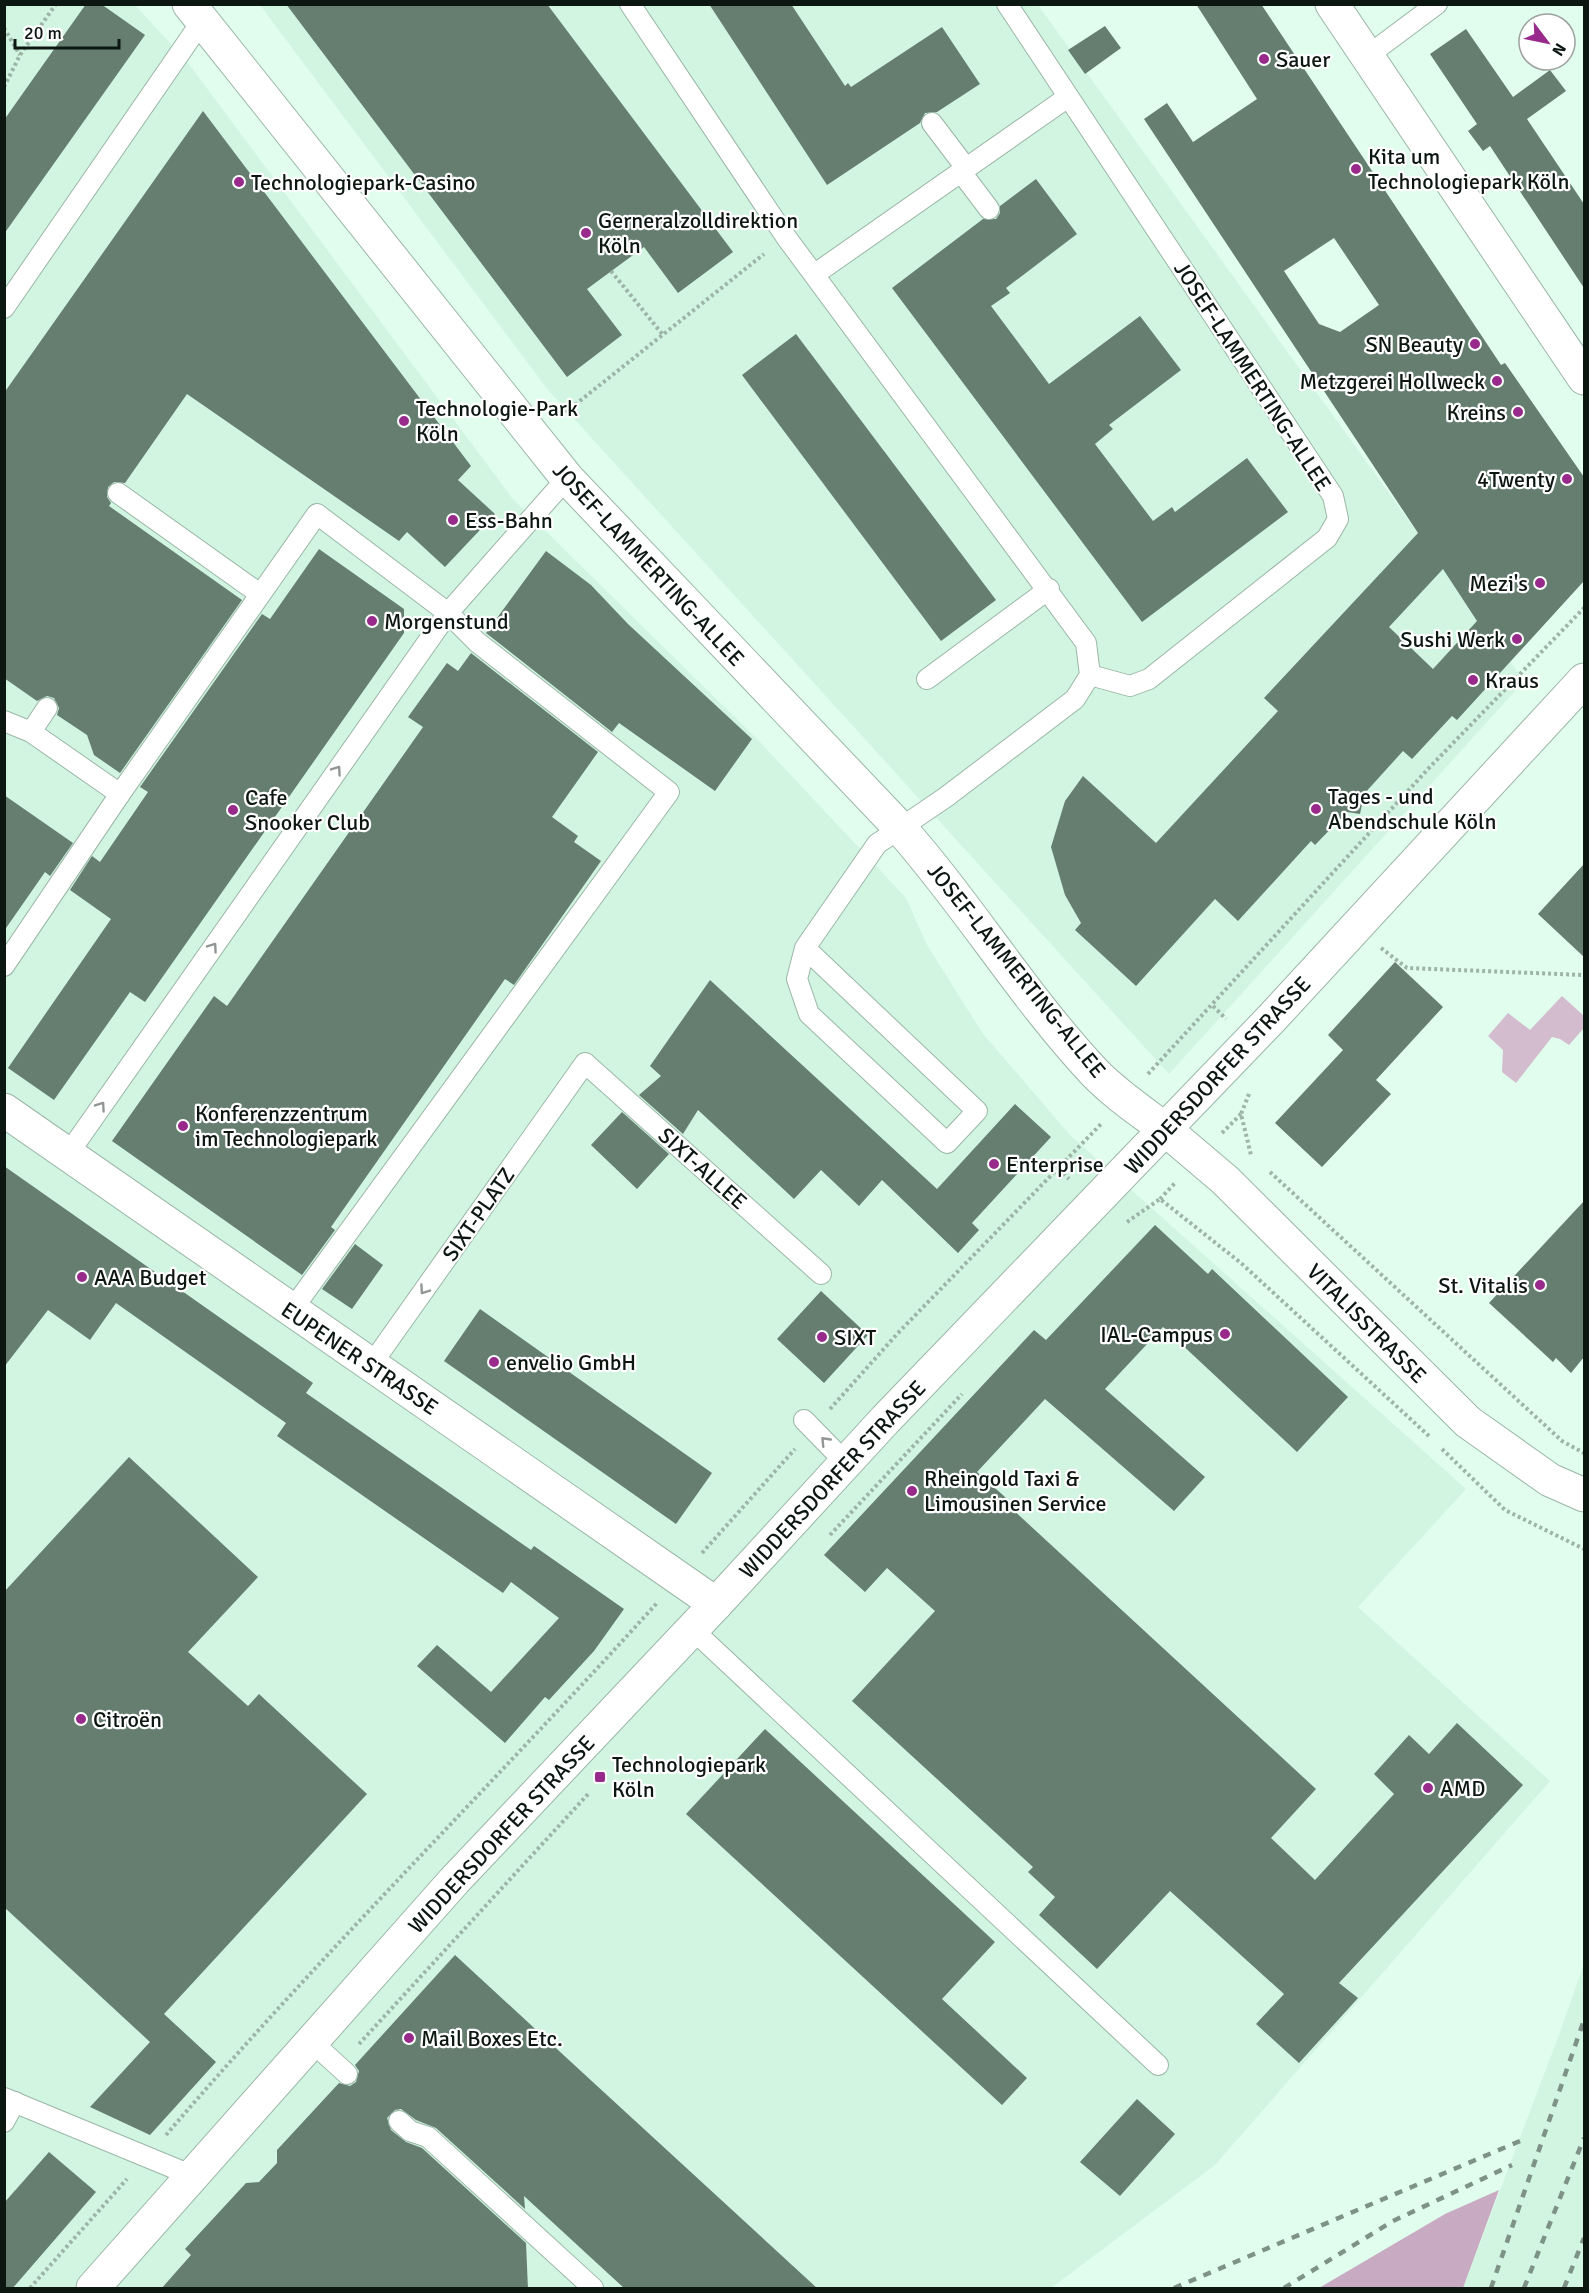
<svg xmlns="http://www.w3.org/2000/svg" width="1589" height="2293" viewBox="0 0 1589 2293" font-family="Signika,sans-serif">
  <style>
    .built { fill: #d1f5e0 }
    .green { fill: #d4bccf }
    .forest { fill: #c8abc2 }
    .building { fill: #657e70; fill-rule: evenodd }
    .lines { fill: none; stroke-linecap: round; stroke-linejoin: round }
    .lane-casing { stroke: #9bb6a7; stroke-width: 22 }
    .street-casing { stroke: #9bb6a7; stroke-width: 35 }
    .secondary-casing { stroke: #9bb6a7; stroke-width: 35 }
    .path { stroke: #9db4a7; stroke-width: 4; stroke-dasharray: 3 3; stroke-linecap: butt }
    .lane { stroke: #fff; stroke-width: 20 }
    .street { stroke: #fff; stroke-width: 33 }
    .secondary { stroke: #fff; stroke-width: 33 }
    .rail { stroke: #7e9287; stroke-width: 4.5; stroke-dasharray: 8 8; stroke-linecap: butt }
    .oneway { stroke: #929794 }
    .poi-dot { fill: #982a8b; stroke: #fff; stroke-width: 2 }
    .labels { text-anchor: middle; stroke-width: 4.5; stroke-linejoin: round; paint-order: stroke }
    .poi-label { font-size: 22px; fill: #0d1712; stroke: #fff; text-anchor: start }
    .street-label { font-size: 22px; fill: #0d1712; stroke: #fff }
  </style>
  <rect width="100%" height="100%" fill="#e1fded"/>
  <g class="built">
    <path d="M 5,5 L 135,5 L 188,63 L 512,498 L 756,738 L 906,898 L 927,945 L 983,1034 L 1071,1136 L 1466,1489 L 1358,1607 L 1550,1781 L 1215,2165 L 1051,2288 L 5,2288 Z"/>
    <path d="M 260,5 L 1038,5 L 1524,681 L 1169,1074 L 548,390 Z"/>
    <path d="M 1584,1964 L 1584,2288 L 1463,2288 L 1559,2035 Z"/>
  </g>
  <path class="green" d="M 1562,996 L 1584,1016 L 1584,1028 L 1569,1045 L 1560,1039 L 1552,1037 L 1516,1083 L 1502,1072 L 1503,1050 L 1488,1036 L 1508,1013 L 1530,1030 Z"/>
  <path class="forest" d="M 1499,2190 L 1463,2288 L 1319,2288 L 1445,2214 Z"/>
  <g class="building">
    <path d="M 86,4 L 101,4 L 145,35 L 4,234 L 4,120 Z"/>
    <path d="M 286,4 L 547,4 L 733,252 L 678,293 L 644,247 L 587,289 L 622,335 L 567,377 Z"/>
    <path d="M 709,4 L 791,4 L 845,86 L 848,83 L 851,87 L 942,27 L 980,84 L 937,112 L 925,113 L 920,123 L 827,185 Z"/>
    <path d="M 1196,4 L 1261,4 L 1501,365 L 1505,363 L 1584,477 L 1584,581 L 1457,720 L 1452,716 L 1412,759 L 1403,751 L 1364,794 L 1360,814 L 1347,812 L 1315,845 L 1311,841 L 1238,921 L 1215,899 L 1136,986 L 1075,930 L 1081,923 L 1065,895 L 1051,847 L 1065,801 L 1083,776 L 1156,843 L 1278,711 L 1264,698 L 1418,533 L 1144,119 L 1167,103 L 1193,142 L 1257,99 ZM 1334,238 L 1379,305 L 1340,332 L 1319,324 L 1284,271 ZM 1443,569 L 1477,621 L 1433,669 L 1389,627 Z"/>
    <path d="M 1105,26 L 1121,48 L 1085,74 L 1068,50 Z"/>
    <path d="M 1466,29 L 1513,97 L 1550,70 L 1566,91 L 1527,119 L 1584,204 L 1584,288 L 1490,146 L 1483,151 L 1468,131 L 1477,124 L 1430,54 Z"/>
    <path d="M 203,111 L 471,466 L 458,480 L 495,514 L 445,567 L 407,532 L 399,541 L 187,394 L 125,483 L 114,482 L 108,487 L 107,497 L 111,503 L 109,506 L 242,600 L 120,773 L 94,755 L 87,735 L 57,715 L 59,708 L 54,698 L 47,696 L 37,701 L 4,678 L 4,393 Z"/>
    <path d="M 1036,179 L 1077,234 L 1006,288 L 1010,293 L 991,306 L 1049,384 L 1140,316 L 1181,370 L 1109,425 L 1113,429 L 1095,444 L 1153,521 L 1172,507 L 1175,512 L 1247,458 L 1288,512 L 1142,622 L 892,288 L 983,219 L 996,219 L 1000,213 L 1000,206 Z"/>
    <path d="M 796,334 L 996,600 L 941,641 L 742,375 Z"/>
    <path d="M 319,549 L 404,609 L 404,633 L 145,1002 L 130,992 L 54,1100 L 8,1068 L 111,919 L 70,890 L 92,856 L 100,862 L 148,792 L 140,787 L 262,614 L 270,619 Z"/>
    <path d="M 546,551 L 591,585 L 628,624 L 752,739 L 715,791 L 619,723 L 612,732 L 486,633 Z"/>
    <path d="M 471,653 L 598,752 L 552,817 L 578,836 L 574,842 L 601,861 L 514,985 L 505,979 L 331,1227 L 335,1230 L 302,1275 L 112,1141 L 214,996 L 227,1006 L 423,727 L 408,717 L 447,663 L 458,671 Z"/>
    <path d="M 4,795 L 73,843 L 50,876 L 45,872 L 4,931 Z"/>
    <path d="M 1584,864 L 1584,957 L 1538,914 Z"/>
    <path d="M 1395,962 L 1443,1007 L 1376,1080 L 1391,1094 L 1322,1167 L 1275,1123 L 1343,1050 L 1328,1035 Z"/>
    <path d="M 710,980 L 937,1189 L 1015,1104 L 1051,1137 L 972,1223 L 979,1230 L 958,1253 L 882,1180 L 859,1206 L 821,1170 L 794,1199 L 698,1110 L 683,1134 L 639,1095 L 661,1076 L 650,1066 Z"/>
    <path d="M 622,1112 L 669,1154 L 637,1189 L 591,1145 Z"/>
    <path d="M 4,1166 L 313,1383 L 306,1393 L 531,1550 L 534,1546 L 624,1609 L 594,1651 L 549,1700 L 545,1697 L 505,1743 L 417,1666 L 437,1645 L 491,1692 L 559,1618 L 511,1582 L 503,1593 L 277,1436 L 286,1423 L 116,1303 L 90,1340 L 48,1310 L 4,1367 Z"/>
    <path d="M 1584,1201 L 1584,1357 L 1571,1373 L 1556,1358 L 1553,1362 L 1489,1303 Z"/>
    <path d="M 1155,1225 L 1208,1274 L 1212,1269 L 1348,1397 L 1297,1452 L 1163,1327 L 1105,1389 L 1205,1477 L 1174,1511 L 1045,1399 L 977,1472 L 1014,1505 L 1010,1507 L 1316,1789 L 1271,1838 L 1315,1880 L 1394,1794 L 1374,1774 L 1409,1735 L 1429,1754 L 1457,1723 L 1523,1785 L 1339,1983 L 1358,1998 L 1299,2063 L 1256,2024 L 1284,1994 L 1170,1891 L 1097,1969 L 1039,1915 L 1055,1897 L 1028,1872 L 1033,1867 L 852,1701 L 935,1611 L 887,1568 L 865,1592 L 824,1555 L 1034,1330 L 1046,1340 Z"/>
    <path d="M 355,1244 L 383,1265 L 352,1309 L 322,1289 Z"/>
    <path d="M 821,1291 L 868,1335 L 824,1383 L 777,1339 Z"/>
    <path d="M 480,1309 L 712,1473 L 676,1524 L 444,1361 Z"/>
    <path d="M 129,1457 L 258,1577 L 188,1652 L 248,1706 L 259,1694 L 367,1794 L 164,2014 L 216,2062 L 150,2135 L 90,2107 L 150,2042 L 4,1907 L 4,1592 Z"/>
    <path d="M 765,1729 L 995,1942 L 942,1999 L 1027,2078 L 1002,2105 L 686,1814 Z"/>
    <path d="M 455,1955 L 583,2073 L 818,2289 L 625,2289 L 524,2196 L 525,2209 L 436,2128 L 416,2120 L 401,2109 L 395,2110 L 387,2118 L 391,2130 L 406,2142 L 422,2148 L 526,2243 L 528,2289 L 161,2289 L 191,2255 L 185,2249 L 246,2183 L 259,2182 L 277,2163 L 277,2150 L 339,2083 L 350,2086 L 356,2082 L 359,2071 L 355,2065 Z"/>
    <path d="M 1137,2099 L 1175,2134 L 1120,2196 L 1080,2162 Z"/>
    <path d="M 49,2152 L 96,2192 L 12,2289 L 4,2289 L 4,2203 Z"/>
  </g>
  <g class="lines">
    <defs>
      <g id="lane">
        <path d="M 630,4 L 786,237 L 1086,643 L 1090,675 L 1075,699 L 946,797 L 877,844 L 805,948 L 797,979 L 809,1014 L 947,1143 L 977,1111 L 805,948"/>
        <path d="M 1007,4 L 1333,496 L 1338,519 L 1327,538 L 1149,679 L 1130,686 L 1090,675"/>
        <path d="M 1366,57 L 1437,4"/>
        <path d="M 932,123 L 966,168"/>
        <path d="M 961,172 L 989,209"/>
        <path d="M 815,274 L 1068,97"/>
        <path d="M 4,308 L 202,21"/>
        <path d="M 118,493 L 260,594"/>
        <path d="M 927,679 L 1049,589"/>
        <path d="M 4,721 L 31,732 L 120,794"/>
        <path d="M 31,732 L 47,708"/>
        <path d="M 4,966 L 120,794 L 317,514 L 448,613 L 477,642 L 669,792 L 291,1311"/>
        <path d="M 68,1154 L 448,613 L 567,478"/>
        <path d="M 371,1365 L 585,1063 L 821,1274"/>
        <path d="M 804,1420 L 846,1463"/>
        <path d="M 692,1629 L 1158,2065"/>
        <path d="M 312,2042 L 347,2074"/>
        <path d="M 4,2098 L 193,2176"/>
        <path d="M 399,2121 L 410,2131 L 428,2137 L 593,2288"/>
        <path d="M 4,2122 L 15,2102"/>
      </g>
      <g id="street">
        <path d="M 189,4 L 567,478 L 900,828 C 969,906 1023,996 1094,1072 C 1115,1094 1142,1112 1166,1130"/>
        <path d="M 1332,4 L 1584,378"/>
        <path d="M 4,1110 L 716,1604"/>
      </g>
      <g id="secondary">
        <path d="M 1166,1130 L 1225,1180 L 1468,1422 L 1550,1480 L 1584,1495"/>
        <path d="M 93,2288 L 454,1881 L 716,1604 L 886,1419 L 1272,1018 L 1584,680"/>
      </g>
    </defs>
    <use href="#lane" class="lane-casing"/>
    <use href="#street" class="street-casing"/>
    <use href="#secondary" class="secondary-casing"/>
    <g class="path">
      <path d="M 4,28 L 20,55"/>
      <path d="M 4,87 L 20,55 L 56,4"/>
      <path d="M 611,271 L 663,335"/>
      <path d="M 561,416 L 764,254"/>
      <path d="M 1381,948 L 1407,968 L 1584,975"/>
      <path d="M 1213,1006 L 1226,1019"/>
      <path d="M 1148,1074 L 1428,769 L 1584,608"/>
      <path d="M 1249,1094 L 1241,1114 L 1251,1155"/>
      <path d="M 1222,1133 L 1241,1114"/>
      <path d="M 1059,1169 L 1069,1179"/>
      <path d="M 1270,1172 L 1562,1441 L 1584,1453"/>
      <path d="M 1160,1199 L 1176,1182"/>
      <path d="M 1127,1222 L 1160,1199 L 1241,1263 L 1430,1437"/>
      <path d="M 830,1409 L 898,1333 L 1102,1123"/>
      <path d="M 1442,1449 L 1505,1510 L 1584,1549"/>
      <path d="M 830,1535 L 962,1394"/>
      <path d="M 702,1553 L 795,1449"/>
      <path d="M 359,2044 L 589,1793"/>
      <path d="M 166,2135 C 323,1952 495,1782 657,1603"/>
      <path d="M 30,2288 L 127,2179"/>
    </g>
    <use href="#lane" class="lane"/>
    <use href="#street" class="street"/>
    <use href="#secondary" class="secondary"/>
    <g class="rail">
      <path d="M 1174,2288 L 1520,2141"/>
      <path d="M 1284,2288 L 1393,2221 L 1512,2165"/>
      <path d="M 1491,2288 L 1584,2020"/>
      <path d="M 1524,2288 L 1584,2138"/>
      <path d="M 1564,2288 L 1584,2238"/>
    </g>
  </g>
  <defs><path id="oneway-chevron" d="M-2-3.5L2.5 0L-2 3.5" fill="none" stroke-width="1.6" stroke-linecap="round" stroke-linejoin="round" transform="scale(1.5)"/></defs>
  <g class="oneway">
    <use href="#oneway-chevron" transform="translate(337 770) rotate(-55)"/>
    <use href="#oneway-chevron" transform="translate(213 947) rotate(-55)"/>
    <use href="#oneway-chevron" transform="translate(101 1106) rotate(-55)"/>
    <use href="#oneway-chevron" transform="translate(424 1290) rotate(125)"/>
    <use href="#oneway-chevron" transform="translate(825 1441) rotate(-134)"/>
  </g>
  <g class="poi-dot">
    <circle cx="1264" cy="59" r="6"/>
    <circle cx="1356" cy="169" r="6"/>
    <circle cx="239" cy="182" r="6"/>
    <circle cx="586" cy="233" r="6"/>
    <circle cx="1475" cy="344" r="6"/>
    <circle cx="1497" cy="381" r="6"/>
    <circle cx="1518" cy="412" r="6"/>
    <circle cx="404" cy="421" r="6"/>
    <circle cx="1567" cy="479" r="6"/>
    <circle cx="453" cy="520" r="6"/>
    <circle cx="1540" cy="583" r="6"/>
    <circle cx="372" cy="621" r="6"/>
    <circle cx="1517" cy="639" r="6"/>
    <circle cx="1473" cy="680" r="6"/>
    <circle cx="1316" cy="809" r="6"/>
    <circle cx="233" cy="810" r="6"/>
    <circle cx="183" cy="1126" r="6"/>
    <circle cx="994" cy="1164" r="6"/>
    <circle cx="82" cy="1277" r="6"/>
    <circle cx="1540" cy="1285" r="6"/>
    <circle cx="1225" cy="1334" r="6"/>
    <circle cx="822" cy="1337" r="6"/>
    <circle cx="494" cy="1362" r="6"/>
    <circle cx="912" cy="1491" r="6"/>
    <circle cx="81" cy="1719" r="6"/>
    <rect x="594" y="1771" width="12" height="12" rx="3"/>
    <circle cx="1428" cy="1788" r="6"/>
    <circle cx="409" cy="2038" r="6"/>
  </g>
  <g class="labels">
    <g class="poi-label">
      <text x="1276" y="67">Sauer</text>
      <text x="1368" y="164">Kita um<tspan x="1368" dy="25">Technologiepark Köln</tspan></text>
      <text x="251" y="190">Technologiepark-Casino</text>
      <text x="598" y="228">Gerneralzolldirektion<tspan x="598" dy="25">Köln</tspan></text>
      <text x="1463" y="352" text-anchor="end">SN Beauty</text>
      <text x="1485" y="389" text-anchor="end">Metzgerei Hollweck</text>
      <text x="416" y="416">Technologie-Park<tspan x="416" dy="25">Köln</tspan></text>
      <text x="1506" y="420" text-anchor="end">Kreins</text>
      <text x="1555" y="487" text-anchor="end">4Twenty</text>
      <text x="465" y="528">Ess-Bahn</text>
      <text x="1528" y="591" text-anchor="end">Mezi's</text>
      <text x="384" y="629">Morgenstund</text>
      <text x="1505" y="647" text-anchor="end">Sushi Werk</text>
      <text x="1485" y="688">Kraus</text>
      <text x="1328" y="804">Tages - und<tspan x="1328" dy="25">Abendschule Köln</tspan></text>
      <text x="245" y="805">Cafe<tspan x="245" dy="25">Snooker Club</tspan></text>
      <text x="195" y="1121">Konferenzzentrum<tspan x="195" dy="25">im Technologiepark</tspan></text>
      <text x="1006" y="1172">Enterprise</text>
      <text x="94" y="1285">AAA Budget</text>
      <text x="1528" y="1293" text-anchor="end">St. Vitalis</text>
      <text x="1213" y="1342" text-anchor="end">IAL-Campus</text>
      <text x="834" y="1345">SIXT</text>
      <text x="506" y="1370">envelio GmbH</text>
      <text x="924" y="1486">Rheingold Taxi &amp;<tspan x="924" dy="25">Limousinen Service</tspan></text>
      <text x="93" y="1727">Citroën</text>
      <text x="612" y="1772">Technologiepark<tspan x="612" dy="25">Köln</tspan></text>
      <text x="1440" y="1796">AMD</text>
      <text x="421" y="2046">Mail Boxes Etc.</text>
    </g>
    <g class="street-label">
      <text transform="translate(1253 376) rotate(57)" y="8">JOSEF-LAMMERTING-ALLEE</text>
      <text transform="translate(649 564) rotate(47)" y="8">JOSEF-LAMMERTING-ALLEE</text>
      <text transform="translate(1017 970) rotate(51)" y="8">JOSEF-LAMMERTING-ALLEE</text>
      <text transform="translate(1217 1075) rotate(-47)" y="8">WIDDERSDORFER STRASSE</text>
      <text transform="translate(703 1168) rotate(42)" y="8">SIXT-ALLEE</text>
      <text transform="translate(478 1214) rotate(-55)" y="8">SIXT-PLATZ</text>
      <text transform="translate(1367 1323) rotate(45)" y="8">VITALISSTRASSE</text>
      <text transform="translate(360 1358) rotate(34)" y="8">EUPENER STRASSE</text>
      <text transform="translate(832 1479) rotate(-47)" y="8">WIDDERSDORFER STRASSE</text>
      <text transform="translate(501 1834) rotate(-47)" y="8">WIDDERSDORFER STRASSE</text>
    </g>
  </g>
  <rect width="1589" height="2293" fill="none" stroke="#0d1712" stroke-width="12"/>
  <g transform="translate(1547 42) rotate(122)"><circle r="28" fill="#ffffff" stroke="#9ea2a0" stroke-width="1.5"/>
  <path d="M0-4.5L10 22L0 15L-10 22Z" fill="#982a8b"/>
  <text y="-9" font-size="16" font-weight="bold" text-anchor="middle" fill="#0d1712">N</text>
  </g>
  <path d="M15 39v9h104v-9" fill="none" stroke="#0d1712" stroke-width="3"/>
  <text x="24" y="39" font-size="18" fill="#0d1712" stroke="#ffffff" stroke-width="4.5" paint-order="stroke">20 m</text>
</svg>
